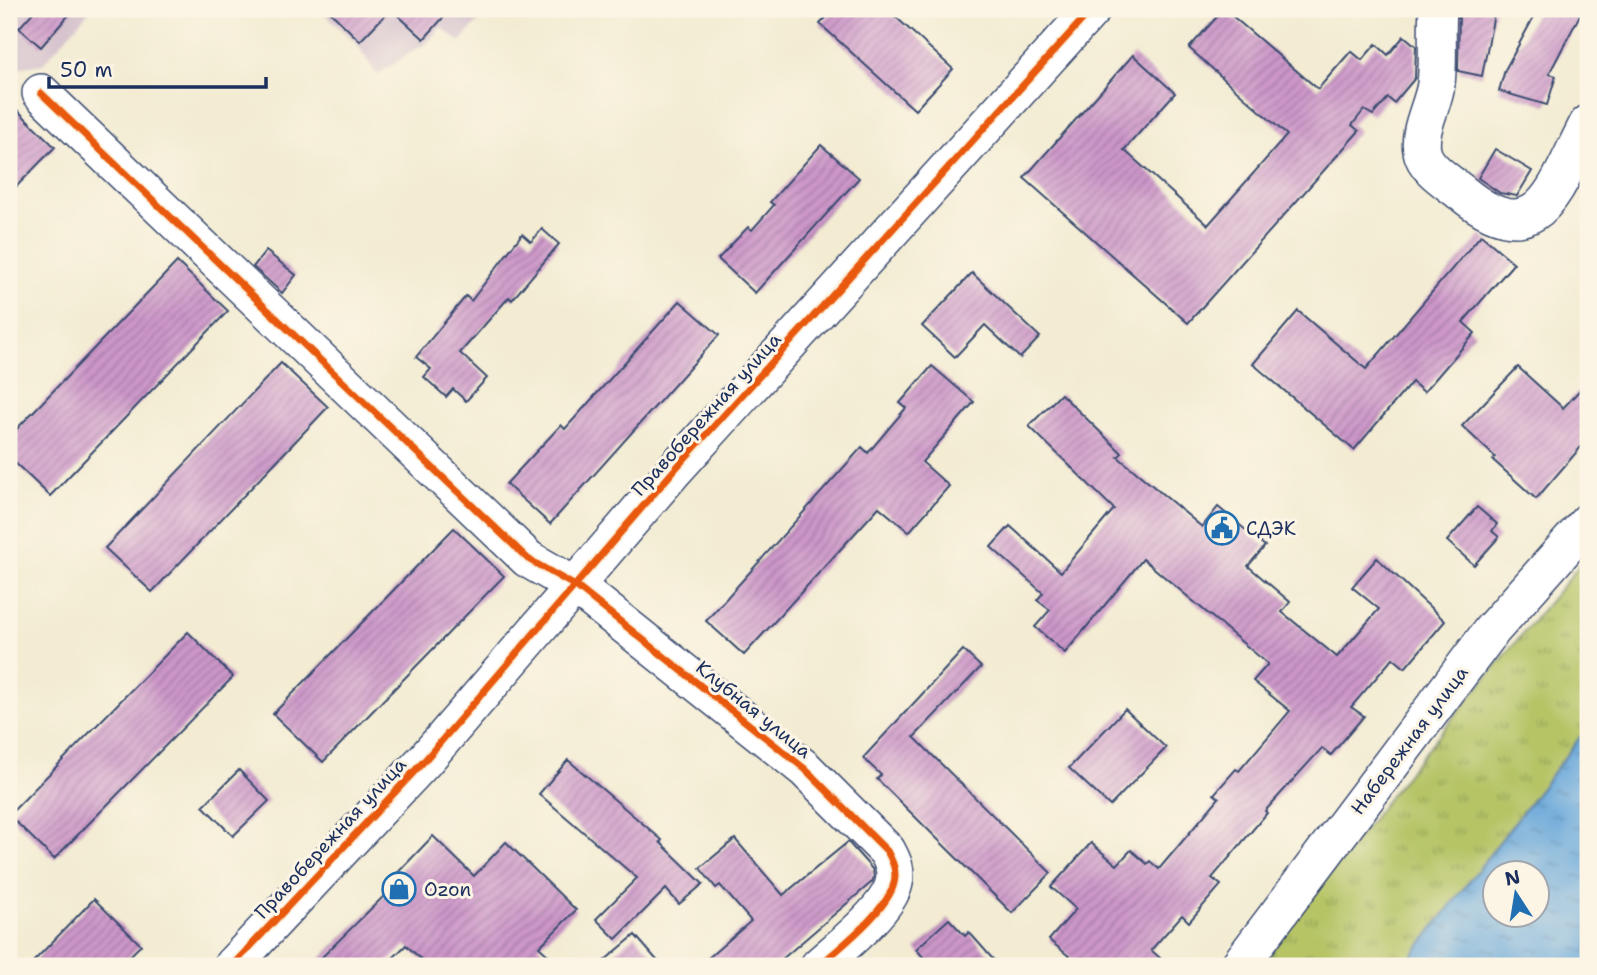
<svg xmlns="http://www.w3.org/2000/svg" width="1597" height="975" viewBox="0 0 1597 975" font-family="'Shantell Sans',sans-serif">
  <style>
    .industrial { fill: #d1bdcb }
    .grass { fill: url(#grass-tufts); stroke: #687a62; stroke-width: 2 }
    .water { fill: url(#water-ripples); stroke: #416b9c; stroke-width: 2; fill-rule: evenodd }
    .building { fill: url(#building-hatch) }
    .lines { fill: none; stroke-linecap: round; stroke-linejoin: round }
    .minor-casing { stroke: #3b4b70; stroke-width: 40 }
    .minor { stroke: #fff; stroke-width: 37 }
    .cycleway-casing { stroke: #fcf5e5; stroke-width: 11 }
    .cycleway { stroke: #e8590c; stroke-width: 7 }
    .labels { text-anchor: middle; stroke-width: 6; stroke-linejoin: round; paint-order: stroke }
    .street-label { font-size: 19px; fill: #1b2f5e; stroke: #fcf5e5 }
    .poi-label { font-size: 19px; fill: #1b2f5e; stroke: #fcf5e5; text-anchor: start }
  </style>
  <defs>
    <pattern id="grass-tufts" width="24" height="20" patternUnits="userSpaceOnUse" patternTransform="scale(1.75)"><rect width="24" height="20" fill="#b6c466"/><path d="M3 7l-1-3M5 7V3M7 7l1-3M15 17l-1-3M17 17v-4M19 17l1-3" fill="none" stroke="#93a057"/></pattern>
    <pattern id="water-ripples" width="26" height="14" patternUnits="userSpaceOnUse" patternTransform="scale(1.75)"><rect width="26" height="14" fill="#67a7da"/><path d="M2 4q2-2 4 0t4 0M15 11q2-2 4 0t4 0" fill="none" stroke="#5488b4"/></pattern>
    <pattern id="building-hatch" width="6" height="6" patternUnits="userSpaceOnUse" patternTransform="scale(1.75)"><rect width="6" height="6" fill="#cd97c9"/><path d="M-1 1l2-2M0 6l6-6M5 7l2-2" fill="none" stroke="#a67ca6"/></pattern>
  </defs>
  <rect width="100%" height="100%" fill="#fcf5e5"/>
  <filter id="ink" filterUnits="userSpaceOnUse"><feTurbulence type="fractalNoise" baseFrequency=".0143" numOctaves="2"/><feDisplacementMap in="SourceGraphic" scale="14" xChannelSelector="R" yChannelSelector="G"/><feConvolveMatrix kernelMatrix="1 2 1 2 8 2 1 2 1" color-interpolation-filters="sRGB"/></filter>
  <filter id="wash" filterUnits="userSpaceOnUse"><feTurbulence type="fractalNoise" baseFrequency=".00686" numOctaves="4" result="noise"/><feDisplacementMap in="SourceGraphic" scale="28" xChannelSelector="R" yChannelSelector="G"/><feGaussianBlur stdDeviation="1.57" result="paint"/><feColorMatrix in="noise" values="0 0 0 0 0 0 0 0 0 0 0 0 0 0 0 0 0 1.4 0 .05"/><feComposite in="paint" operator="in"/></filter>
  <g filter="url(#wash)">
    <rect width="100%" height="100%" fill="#f3ecd3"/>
    <g class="industrial">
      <path d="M 9,9 L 91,9 L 43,64 L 9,69 Z"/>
      <path d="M 319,9 L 489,9 L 460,42 L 441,27 L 424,46 L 420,46 L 377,75 L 357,44 Z"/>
    </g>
    <path class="grass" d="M 1588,555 L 1588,727 L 1404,966 L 1260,966 L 1409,771 Z"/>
    <path class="water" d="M 1588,727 L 1588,966 L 1404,966 ZM 1496,874 L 1538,874 L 1538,916 L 1496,916 Z"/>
    <g id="blocks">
      <g class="building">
        <path d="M 36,9 L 74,9 L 41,47 L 19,28 Z"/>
        <path d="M 327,9 L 451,9 L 424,39 L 391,9 L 360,41 Z"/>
        <path d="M 834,9 L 887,9 L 953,69 L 915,110 L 820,24 Z"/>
        <path d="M 1224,9 L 1318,89 L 1351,51 L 1362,60 L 1376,44 L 1388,55 L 1404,36 L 1416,46 L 1415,78 L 1394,103 L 1388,98 L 1373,115 L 1364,110 L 1352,125 L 1359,131 L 1188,323 L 1024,178 L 1133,55 L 1175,93 L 1124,150 L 1208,225 L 1287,135 L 1189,48 Z"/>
        <path d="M 1459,9 L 1495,9 L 1482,76 L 1458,71 Z"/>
        <path d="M 1538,9 L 1583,9 L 1549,74 L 1556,76 L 1547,105 L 1499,91 L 1505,70 Z"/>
        <path d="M 9,102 L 55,147 L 9,194 Z"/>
        <path d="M 821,145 L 859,178 L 755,293 L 718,259 L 748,227 L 752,230 L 774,205 L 770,202 Z"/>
        <path d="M 1495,149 L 1532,171 L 1517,196 L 1500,193 L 1478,178 Z"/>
        <path d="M 542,229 L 559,244 L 512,300 L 509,297 L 460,353 L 487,378 L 466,401 L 453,389 L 446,397 L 424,377 L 431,369 L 416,357 L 466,296 L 471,301 L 522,234 L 531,242 Z"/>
        <path d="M 1481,235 L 1514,263 L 1463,322 L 1475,333 L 1424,392 L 1412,382 L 1354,450 L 1253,364 L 1298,311 L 1366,369 Z"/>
        <path d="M 266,251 L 296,275 L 282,293 L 253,267 Z"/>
        <path d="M 177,262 L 228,311 L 50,496 L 9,457 L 9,437 Z"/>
        <path d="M 972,273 L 1040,337 L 1020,358 L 985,325 L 955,357 L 922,326 Z"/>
        <path d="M 680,301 L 719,335 L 550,524 L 506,484 L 561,425 L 565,429 Z"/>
        <path d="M 281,363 L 328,407 L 152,592 L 105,548 Z"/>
        <path d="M 932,366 L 974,402 L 922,462 L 949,486 L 909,532 L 879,507 L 744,655 L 706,621 L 862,447 L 868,453 L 906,408 L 900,403 Z"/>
        <path d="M 1518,367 L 1563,408 L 1588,381 L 1588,439 L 1536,499 L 1493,460 L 1495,457 L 1462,426 Z"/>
        <path d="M 1061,394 L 1122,453 L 1118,457 L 1202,527 L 1218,507 L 1265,546 L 1248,566 L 1290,602 L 1282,612 L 1337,657 L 1379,609 L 1352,587 L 1377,558 L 1445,621 L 1405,668 L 1393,658 L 1351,707 L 1364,716 L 1331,755 L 1322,748 L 1265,811 L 1267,813 L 1212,878 L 1221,885 L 1189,922 L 1182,915 L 1151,950 L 1169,966 L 1081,966 L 1049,940 L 1076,909 L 1051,887 L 1091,843 L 1117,865 L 1131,850 L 1147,864 L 1150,861 L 1159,869 L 1219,798 L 1214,794 L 1236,769 L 1239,771 L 1290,711 L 1253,681 L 1268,664 L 1143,559 L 1065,653 L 1035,627 L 1050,610 L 1037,600 L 1043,593 L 991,547 L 1010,526 L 1061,572 L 1114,509 L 1029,426 Z"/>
        <path d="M 1477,507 L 1497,524 L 1492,531 L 1499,537 L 1474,565 L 1447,541 Z"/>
        <path d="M 454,528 L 504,576 L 323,762 L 273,714 Z"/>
        <path d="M 188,632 L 233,677 L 54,859 L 9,815 Z"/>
        <path d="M 963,650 L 981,667 L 914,737 L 1051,873 L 1012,913 L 877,779 L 881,775 L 863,758 Z"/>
        <path d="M 1125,709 L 1166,748 L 1110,806 L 1069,768 Z"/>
        <path d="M 568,760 L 662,840 L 660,842 L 703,884 L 679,904 L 666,889 L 616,939 L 596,919 L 637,878 L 539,794 Z"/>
        <path d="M 239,770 L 269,801 L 233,836 L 203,806 Z"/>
        <path d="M 433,836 L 474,876 L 506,842 L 576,910 L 539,947 L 560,966 L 428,966 L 406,945 L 385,966 L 313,966 L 389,891 L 385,886 Z"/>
        <path d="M 735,839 L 783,895 L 848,842 L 873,870 L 874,877 L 872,882 L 774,966 L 699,966 L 751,921 L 720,885 L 716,888 L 700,868 Z"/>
        <path d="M 94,899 L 141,945 L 120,966 L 29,966 Z"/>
        <path d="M 949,919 L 965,936 L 969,932 L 999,966 L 931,966 L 916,949 Z"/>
        <path d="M 635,935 L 662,966 L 598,966 Z"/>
      </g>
    </g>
  </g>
  <g filter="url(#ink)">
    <use href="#blocks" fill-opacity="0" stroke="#3b4b70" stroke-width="2"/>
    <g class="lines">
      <defs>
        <g id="minor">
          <path d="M 1438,9 C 1436,33 1439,59 1436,84 C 1433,106 1418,129 1422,151 C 1425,169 1449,182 1462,193 C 1540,257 1555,186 1588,124"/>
          <path d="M 41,93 L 528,559 L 577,587 L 805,769 L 887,851 C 893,862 897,871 894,883 C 888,910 839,948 819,966"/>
          <path d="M 232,966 L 425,760 L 676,468 L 1092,9"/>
          <path d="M 1239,966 L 1492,630 L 1588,522"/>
        </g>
      </defs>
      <use href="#minor" class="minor-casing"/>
      <use href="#minor" class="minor"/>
      <defs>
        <g id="cycleway">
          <path d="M 41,93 L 528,559 L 577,587 L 805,769 L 887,851 C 893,862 897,871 894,883 C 888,910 839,948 819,966"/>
          <path d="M 232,966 L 425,760 L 676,468 L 1092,9"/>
        </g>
      </defs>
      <use href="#cycleway" class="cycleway-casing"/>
      <use href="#cycleway" class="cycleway"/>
    </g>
  </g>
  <defs>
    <symbol id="civic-ring" viewBox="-11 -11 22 22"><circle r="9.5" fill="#fcf5e5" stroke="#1f6fb2" stroke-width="1.5"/><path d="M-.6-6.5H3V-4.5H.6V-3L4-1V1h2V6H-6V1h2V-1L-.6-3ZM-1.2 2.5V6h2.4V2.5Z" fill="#1f6fb2"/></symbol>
    <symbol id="shop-ring" viewBox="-11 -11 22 22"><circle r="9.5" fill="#fcf5e5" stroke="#1f6fb2" stroke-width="1.5"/><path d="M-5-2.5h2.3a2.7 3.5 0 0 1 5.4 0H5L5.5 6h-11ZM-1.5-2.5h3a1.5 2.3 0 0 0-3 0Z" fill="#1f6fb2"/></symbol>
  </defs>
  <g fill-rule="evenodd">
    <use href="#civic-ring" x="1203" y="509" width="38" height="38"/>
    <use href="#shop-ring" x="380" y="870" width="38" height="38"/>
  </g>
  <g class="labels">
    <g class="street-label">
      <text transform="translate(706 414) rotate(-48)" y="7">Правобережная улица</text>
      <text transform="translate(754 709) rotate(39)" y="7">Клубная улица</text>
      <text transform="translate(1409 740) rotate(-53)" y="7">Набережная улица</text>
      <text transform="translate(330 838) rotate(-47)" y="7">Правобережная улица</text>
    </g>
    <g class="poi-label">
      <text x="1246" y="535">СДЭК</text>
      <text x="424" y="896">Ozon</text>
    </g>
  </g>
  <rect width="1597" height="975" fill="none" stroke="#fcf5e5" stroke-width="35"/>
  <g transform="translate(1516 894) rotate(348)"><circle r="33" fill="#fcf5e5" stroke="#a2a6af" stroke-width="2"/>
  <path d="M0-5L12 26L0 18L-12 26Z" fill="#1f6fb2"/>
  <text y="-10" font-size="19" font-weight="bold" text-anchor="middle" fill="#1b2f5e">N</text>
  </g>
  <path d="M49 77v10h217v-10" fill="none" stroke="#1b2f5e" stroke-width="3.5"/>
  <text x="60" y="77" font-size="21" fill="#1b2f5e" stroke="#fcf5e5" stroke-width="5" paint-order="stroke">50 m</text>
</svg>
